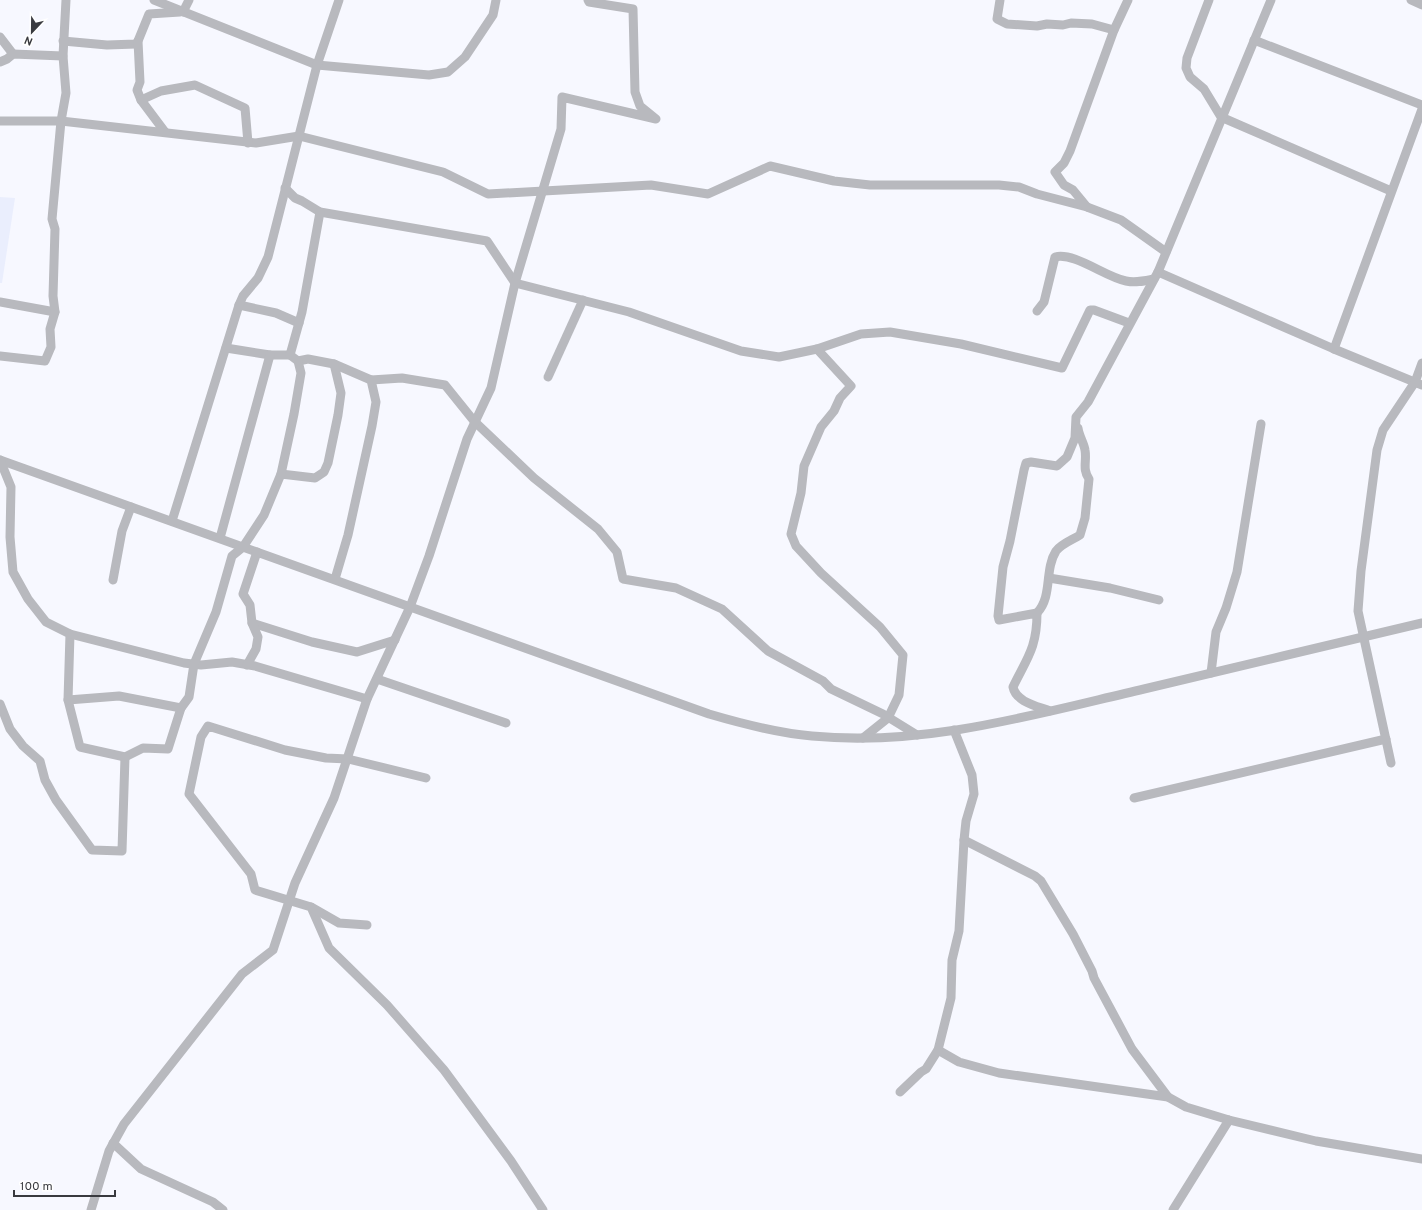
<svg xmlns="http://www.w3.org/2000/svg" width="1422" height="1210" viewBox="0 0 1422 1210" font-family="Overpass,sans-serif">
  <style>
    .built { fill: #eaeefd }
    .lines { fill: none; stroke-linecap: round; stroke-linejoin: round }
    .minor { stroke: #b8b9be; stroke-width: 9 }
  </style>
  <rect width="100%" height="100%" fill="#f7f8ff"/>
  <path class="built" d="M 0,197 L 15,198 L 2,283 L 0,283 Z"/>
  <g class="lines">
    <g class="minor">
      <path d="M 154,0 L 317,65 L 429,75 L 448,72 L 465,57 L 493,15 L 496,0"/>
      <path d="M 1000,0 L 997,19 L 1007,24 L 1037,26 L 1047,24 L 1063,25 L 1071,23 L 1092,24 L 1114,30"/>
      <path d="M 1209,0 L 1187,58 L 1186,68 L 1190,77 L 1204,89 L 1221,117 L 1391,191"/>
      <path d="M 1271,0 L 1158,272 L 1334,349 L 1422,385"/>
      <path d="M 1411,0 L 1422,5"/>
      <path d="M 183,12 L 189,0"/>
      <path d="M 0,37 L 13,54"/>
      <path d="M 1254,40 L 1422,105"/>
      <path d="M 63,41 L 107,45 L 136,44 L 138,41"/>
      <path d="M 0,62 L 7,59 L 13,54 L 63,56"/>
      <path d="M 141,100 L 137,90 L 140,82 L 138,41 L 149,14 L 180,12"/>
      <path d="M 0,121 L 61,121 L 256,143 L 299,136 L 443,172 L 488,194 L 651,185 L 708,194 L 770,166 L 834,181 L 870,185 L 999,185 L 1019,187 L 1037,194 L 1087,207 L 1121,220 L 1166,252"/>
      <path d="M 165,132 L 141,100 L 161,91 L 195,85 L 245,108 L 248,143"/>
      <path d="M 285,188 L 295,198 L 302,201 L 320,212 L 487,241 L 515,283 L 629,312 L 741,351 L 779,357 L 817,349 L 861,334 L 890,332 L 961,344 L 1062,368 L 1090,310 L 1094,310 L 1129,323"/>
      <path d="M 1087,207 L 1073,190 L 1064,185 L 1055,172 L 1064,163 L 1070,151 L 1114,30 L 1128,0"/>
      <path d="M 0,302 L 55,312"/>
      <path d="M 239,305 L 276,313 L 299,323"/>
      <path d="M 1037,311 L 1044,302 L 1055,257 C 1075,252 1105,277 1126,281 C 1136,283 1144,281 1154,279"/>
      <path d="M 226,348 L 270,355 L 290,355"/>
      <path d="M 817,349 L 851,386 L 840,398 L 834,411 L 821,427 L 804,466 L 801,493 L 791,534 L 796,546 L 821,573 L 880,627 L 903,655 L 899,695 L 888,718 L 863,738"/>
      <path d="M 1334,349 L 1422,109"/>
      <path d="M 0,356 L 45,361 L 51,347 L 50,329 L 55,312 L 53,296 L 55,229 L 52,219 L 61,121 L 66,93 L 63,56 L 66,0"/>
      <path d="M 334,364 L 371,380 L 376,402 L 372,426 L 348,535 L 335,579"/>
      <path d="M 548,377 L 583,300"/>
      <path d="M 371,380 L 402,378 L 445,385 L 474,421 L 534,478 L 598,529 L 617,552 L 623,579 L 676,588 L 722,609 L 768,651 L 823,681 L 831,689 L 883,714 L 917,735"/>
      <path d="M 0,460 L 709,714 C 743,724 777,733 812,736 C 925,747 1036,714 1144,689 C 1237,667 1329,645 1422,623"/>
      <path d="M 0,460 L 11,487 L 10,537 L 13,572 L 28,599 L 46,622 L 70,634 L 68,700 L 80,747 L 125,757 L 143,748 L 168,749 L 181,708"/>
      <path d="M 281,474 L 315,478 L 324,472 L 328,463 L 338,415 L 341,393 L 334,364 L 308,359 L 298,361"/>
      <path d="M 172,521 L 239,305 L 243,296 L 258,278 L 268,257 L 317,65 L 339,0"/>
      <path d="M 220,538 L 270,355"/>
      <path d="M 1049,578 L 1110,588 L 1159,600"/>
      <path d="M 113,580 L 122,531 L 131,507"/>
      <path d="M 1037,613 C 1053,596 1044,570 1056,551 C 1061,544 1072,540 1080,535 L 1085,518 L 1089,479 C 1082,469 1087,461 1085,450 C 1084,443 1079,436 1078,428"/>
      <path d="M 252,623 L 312,642 L 357,652 L 395,640"/>
      <path d="M 70,634 L 184,663 L 201,665 L 232,662 L 255,666 L 367,699"/>
      <path d="M 247,665 L 256,649 L 258,637 L 252,623 L 250,605 L 243,594 L 257,552"/>
      <path d="M 1211,673 L 1216,632 L 1226,608 L 1237,572 L 1261,424"/>
      <path d="M 377,679 L 506,723"/>
      <path d="M 68,700 L 119,696 L 181,708 L 189,697 L 194,664 L 216,612 L 232,556 L 243,547 L 264,515 L 281,474 L 294,414 L 301,373 L 298,361 L 290,355 L 302,312 L 320,212"/>
      <path d="M 0,704 L 10,729 L 23,746 L 40,761 L 45,780 L 56,800 L 92,850 L 122,851 L 125,757"/>
      <path d="M 1050,711 C 1037,706 1016,702 1013,687 C 1027,658 1037,648 1037,613 L 999,620 L 998,616 L 1003,567 L 1010,541 L 1024,470 L 1026,463 L 1031,462 L 1057,466 L 1067,457 L 1075,438 L 1076,417 L 1088,402 L 1158,272"/>
      <path d="M 1391,763 L 1358,611 L 1361,571 L 1377,450 L 1383,430 L 1415,382 L 1422,363"/>
      <path d="M 426,778 L 348,759 L 326,758 L 285,750 L 208,726 L 201,737 L 189,794 L 251,874 L 255,890 L 311,907 L 329,948 L 387,1005 L 444,1070 L 511,1161 L 543,1210"/>
      <path d="M 1134,798 L 1386,739"/>
      <path d="M 964,840 L 1035,876 L 1041,881 L 1073,934 L 1092,971 L 1094,978 L 1132,1049 L 1168,1097"/>
      <path d="M 311,907 L 339,923 L 367,925"/>
      <path d="M 938,1050 L 959,1062 L 999,1073 L 1168,1097 L 1186,1107 L 1229,1120 L 1316,1141 L 1422,1159"/>
      <path d="M 900,1092 L 921,1072 L 926,1069 L 938,1050 L 951,998 L 952,960 L 959,931 L 964,840 L 966,821 L 974,794 L 972,775 L 954,730"/>
      <path d="M 113,1143 L 141,1169 L 213,1202 L 223,1210"/>
      <path d="M 91,1210 L 109,1151 L 124,1124 L 242,974 L 273,950 L 295,883 L 334,798 L 367,699 L 410,607 L 429,556 L 467,439 L 491,388 L 515,283 L 561,129 L 562,97 L 656,119 L 640,106 L 635,92 L 633,9 L 589,2 L 588,0"/>
      <path d="M 1173,1210 L 1229,1120"/>
    </g>
  </g>
  <g transform="translate(32 32) rotate(202)" stroke="#ffffff" stroke-width="3" paint-order="stroke">
  <path d="M0-3L7 15L0 10L-7 15Z" fill="#393a3f"/>
  <text y="-6" font-size="11" font-weight="bold" text-anchor="middle" fill="#393a3f">N</text>
  </g>
  <path d="M14 1190v6h101v-6" fill="none" stroke="#393a3f" stroke-width="2"/>
  <text x="20" y="1190" font-size="12" fill="#393a3f" stroke="#ffffff" stroke-width="3" paint-order="stroke">100 m</text>
</svg>
